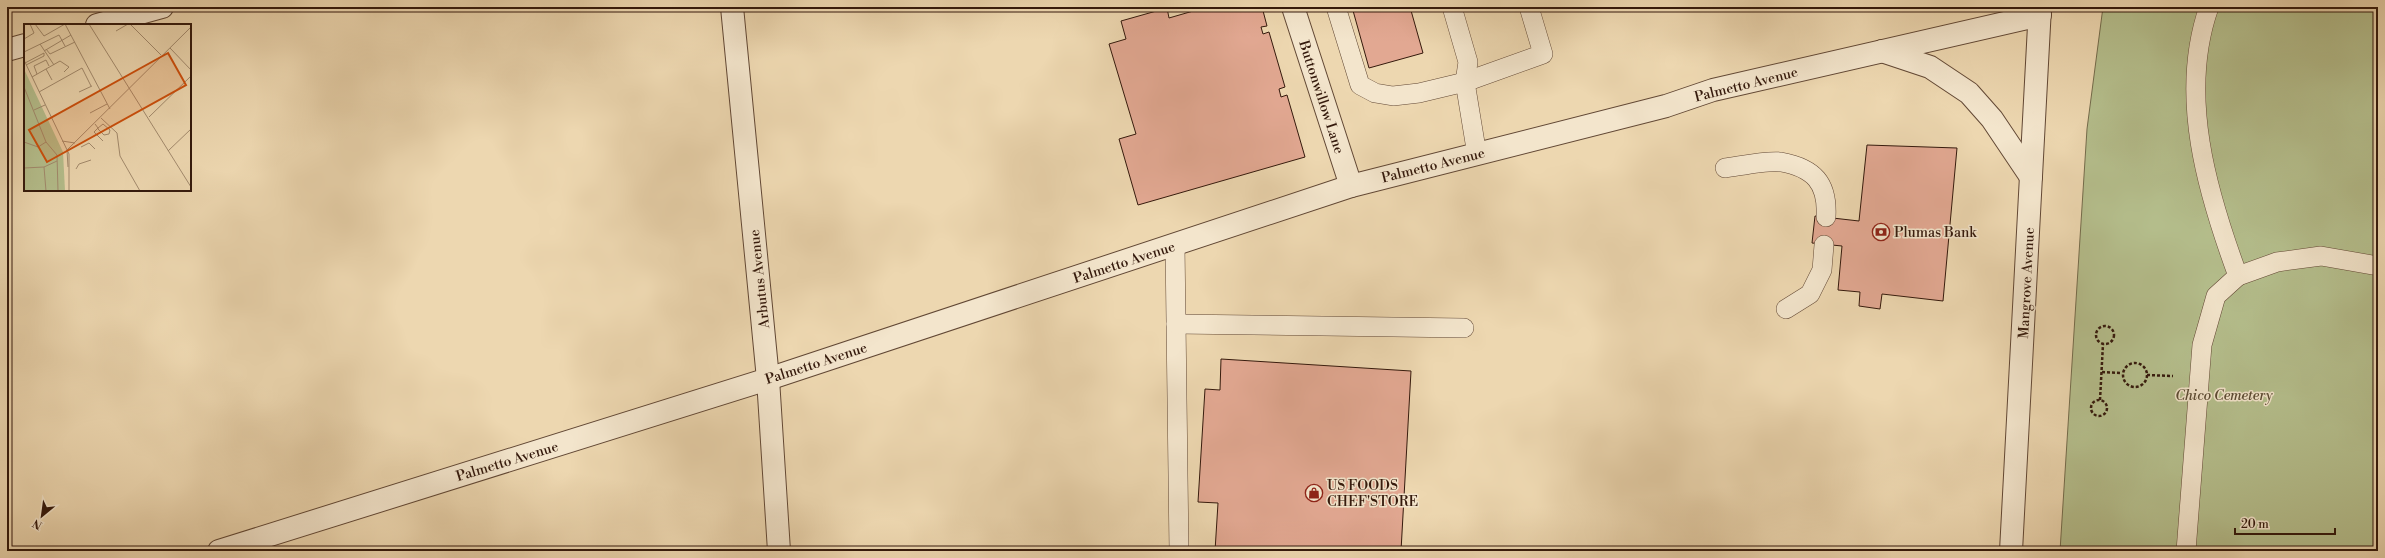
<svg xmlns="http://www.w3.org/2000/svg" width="2385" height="558" viewBox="0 0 2385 558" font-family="'Libre Bodoni',serif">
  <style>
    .green { fill: #b5bf8d; stroke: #746c4c }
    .building { fill: #e2a892; stroke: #34190c }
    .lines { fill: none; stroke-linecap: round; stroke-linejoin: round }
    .service-casing { stroke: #624835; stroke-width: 20 }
    .minor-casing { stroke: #624835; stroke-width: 24 }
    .tertiary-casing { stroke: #624835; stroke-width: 24 }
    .path { stroke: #34190c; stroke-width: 2.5; stroke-dasharray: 3 2; stroke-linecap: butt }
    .service { stroke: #f3e5cc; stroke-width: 19 }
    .minor { stroke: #f3e5cc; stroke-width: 22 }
    .tertiary { stroke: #f3e5cc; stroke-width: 22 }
    .labels { text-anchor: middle; stroke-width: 3; stroke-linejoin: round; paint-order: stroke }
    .street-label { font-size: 14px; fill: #34190c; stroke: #f3e5cc }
    .poi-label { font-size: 14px; fill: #34190c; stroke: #f3e5cc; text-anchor: start }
    .park-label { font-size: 14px; font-style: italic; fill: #5b4b33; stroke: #f3e5cc }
    .inset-road { fill: none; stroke: #a38b6e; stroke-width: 1 }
    .view { fill: #cd4f0c; fill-opacity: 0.15; stroke: #cd4f0c; stroke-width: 2 }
    .inset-edge { fill: none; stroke: #34190c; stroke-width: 2 }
  </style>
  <rect width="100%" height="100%" fill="#edd7b0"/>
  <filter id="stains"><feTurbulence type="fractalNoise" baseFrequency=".005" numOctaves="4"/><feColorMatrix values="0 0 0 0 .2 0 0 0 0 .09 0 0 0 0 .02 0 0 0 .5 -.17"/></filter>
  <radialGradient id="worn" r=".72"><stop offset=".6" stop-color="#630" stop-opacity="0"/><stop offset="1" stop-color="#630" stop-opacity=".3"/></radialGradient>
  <path class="green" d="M 2103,7 L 2378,7 L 2378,551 L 2060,551 L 2087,129 Z"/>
  <g class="building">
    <path d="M 1207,7 L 1262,7 L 1267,26 L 1261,27 L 1263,34 L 1269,32 L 1285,87 L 1279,89 L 1281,97 L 1287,95 L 1305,157 L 1138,205 L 1119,139 L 1136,134 L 1109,44 L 1126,39 L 1121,21 L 1167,8 L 1169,18 Z"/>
    <path d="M 1352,7 L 1410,7 L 1423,53 L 1369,68 Z"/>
    <path d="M 1867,145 L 1957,148 L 1943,301 L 1882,294 L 1880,309 L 1859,306 L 1860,292 L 1838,290 L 1842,246 L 1812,243 L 1815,216 L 1859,221 Z"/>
    <path d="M 1221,359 L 1411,371 L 1401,551 L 1215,551 L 1218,503 L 1198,502 L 1205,389 L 1220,390 Z"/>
  </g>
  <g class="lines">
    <defs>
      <g id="service">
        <path d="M 1336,7 L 1360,85 L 1375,93 L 1393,96 L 1419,93 L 1465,82 L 1543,54 L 1529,7"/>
        <path d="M 1452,7 L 1468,62 L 1465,82 L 1477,155"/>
        <path d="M 1725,168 C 1740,166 1767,160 1781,162 C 1814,168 1828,183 1826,217"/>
        <path d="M 1175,245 L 1179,551"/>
        <path d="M 2238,276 L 2277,262 L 2321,256 L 2378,266"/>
        <path d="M 1786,309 L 1810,294 L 1822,270 L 1824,245"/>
        <path d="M 1176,324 L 1464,328"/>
        <path d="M 2186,551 L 2202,345 L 2216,296 L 2238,276 C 2207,192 2178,95 2209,7"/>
      </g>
      <g id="minor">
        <path d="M 732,7 L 768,379 L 779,551"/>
        <path d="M 1293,7 L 1351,186"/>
        <path d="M 97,25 L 162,7"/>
        <path d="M 7,50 L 25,45"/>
        <path d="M 219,551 L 768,379 L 1351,186 L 1666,106 L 1713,90 L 2040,15"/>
      </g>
      <g id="tertiary">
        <path d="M 1882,51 L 1930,67 L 1969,93 L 1992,119 L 2031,177"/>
        <path d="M 2011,551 L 2040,7"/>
      </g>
    </defs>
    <use href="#service" class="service-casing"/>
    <use href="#minor" class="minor-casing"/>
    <use href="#tertiary" class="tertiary-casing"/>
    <g class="path">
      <circle cx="2105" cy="335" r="9"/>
      <circle cx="2135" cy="375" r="12"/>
      <path d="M 2102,372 L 2122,373"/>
      <path d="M 2147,375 L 2173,376"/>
      <path d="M 2100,400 L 2103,344"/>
      <circle cx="2099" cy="408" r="8"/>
    </g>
    <use href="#service" class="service"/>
    <use href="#minor" class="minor"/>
    <use href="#tertiary" class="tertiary"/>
  </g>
  <defs>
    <symbol id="bank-ring" viewBox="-11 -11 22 22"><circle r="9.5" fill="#f3e5cc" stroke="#8f2418" stroke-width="1.5"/><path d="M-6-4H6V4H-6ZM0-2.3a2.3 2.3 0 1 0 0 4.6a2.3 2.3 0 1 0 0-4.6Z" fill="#8f2418"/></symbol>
    <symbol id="shop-ring" viewBox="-11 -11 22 22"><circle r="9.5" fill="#f3e5cc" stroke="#8f2418" stroke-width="1.5"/><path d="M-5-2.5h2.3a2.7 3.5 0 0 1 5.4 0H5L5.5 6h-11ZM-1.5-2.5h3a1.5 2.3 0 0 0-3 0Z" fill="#8f2418"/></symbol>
  </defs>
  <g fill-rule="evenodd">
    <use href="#bank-ring" x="1871" y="222" width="20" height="20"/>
    <use href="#shop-ring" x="1304" y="483" width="20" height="20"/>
  </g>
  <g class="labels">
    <g class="street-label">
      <text transform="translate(1746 84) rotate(-14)" y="5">Palmetto Avenue</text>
      <text transform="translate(1322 97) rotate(72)" y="5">Buttonwillow Lane</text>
      <text transform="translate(1433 165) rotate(-14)" y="5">Palmetto Avenue</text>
      <text transform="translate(1124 262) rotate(-18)" y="5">Palmetto Avenue</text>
      <text transform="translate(759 279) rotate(-96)" y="5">Arbutus Avenue</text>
      <text transform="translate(2026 283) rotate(-87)" y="5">Mangrove Avenue</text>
      <text transform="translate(816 363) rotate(-18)" y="5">Palmetto Avenue</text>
      <text transform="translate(507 461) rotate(-17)" y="5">Palmetto Avenue</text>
    </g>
    <g class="poi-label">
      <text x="1894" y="237">Plumas Bank</text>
      <text x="1327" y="490">US FOODS<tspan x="1327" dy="16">CHEF'STORE</tspan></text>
    </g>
    <g class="park-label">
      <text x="2224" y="400">Chico Cemetery</text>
    </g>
  </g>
  <g transform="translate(24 24)">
    <rect width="167" height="167" fill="#edd7b0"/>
    <path d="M 0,45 L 39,128 L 41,167 L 0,167 Z" fill="#b5bf8d"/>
    <path class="inset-road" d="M 11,0 L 20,12M 41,0 L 86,85M 65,0 L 167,163M 106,0 L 137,31M 92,7 L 104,0M 20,12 L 41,0M 0,15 L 10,9 L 6,0M 16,20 L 30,41M 146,24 L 167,46M 22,25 L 26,30 L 51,18M 20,27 L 47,11M 0,28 L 35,11 L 41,22M 0,36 L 45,130 L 45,167M 1,39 L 20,29M 2,41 L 20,32 L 20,29M 22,45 L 28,56M 13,50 L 10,42 L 22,36 L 25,42M 8,53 L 36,37 L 45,43 L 40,48M 0,63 L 22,118 L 33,131 L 34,167M 15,68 L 58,44 L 67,62M 55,68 L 68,62M 10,86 L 21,81M 66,89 L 83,80M 125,93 L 167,52M 77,94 L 93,109 L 96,132 L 116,167M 71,100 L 74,104 L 74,105 L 80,111 L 85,110 L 86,106 L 79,100 L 74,104 L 70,108 L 79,117M 38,117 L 51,119M 0,118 L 14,123 L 22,118M 57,123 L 65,119 L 71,125M 43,126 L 167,3M 43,126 L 44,143M 144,127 L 167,105M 20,143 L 22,167M 0,144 L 20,143 L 33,137M 52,145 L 55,140 L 67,136"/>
    <path class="view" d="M 144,29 L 162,61 L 23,138 L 5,106 Z"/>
    <rect width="167" height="167" class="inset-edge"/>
  </g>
  <rect width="2385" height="558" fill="none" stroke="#edd7b0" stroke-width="24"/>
  <rect x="8" y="8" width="2369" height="542" fill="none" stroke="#34190c" stroke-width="2"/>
  <rect x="12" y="12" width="2361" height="534" fill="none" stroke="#34190c"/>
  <g transform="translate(42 516) rotate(209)" stroke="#f3e5cc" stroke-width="3" paint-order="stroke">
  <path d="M0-3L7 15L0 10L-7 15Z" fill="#34190c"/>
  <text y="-6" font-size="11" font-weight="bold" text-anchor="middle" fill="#34190c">N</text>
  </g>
  <path d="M2235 528v6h100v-6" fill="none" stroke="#34190c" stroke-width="2"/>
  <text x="2241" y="528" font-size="12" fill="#34190c" stroke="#f3e5cc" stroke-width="3" paint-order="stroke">20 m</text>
  <rect width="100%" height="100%" filter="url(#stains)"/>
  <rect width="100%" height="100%" fill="url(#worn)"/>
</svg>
